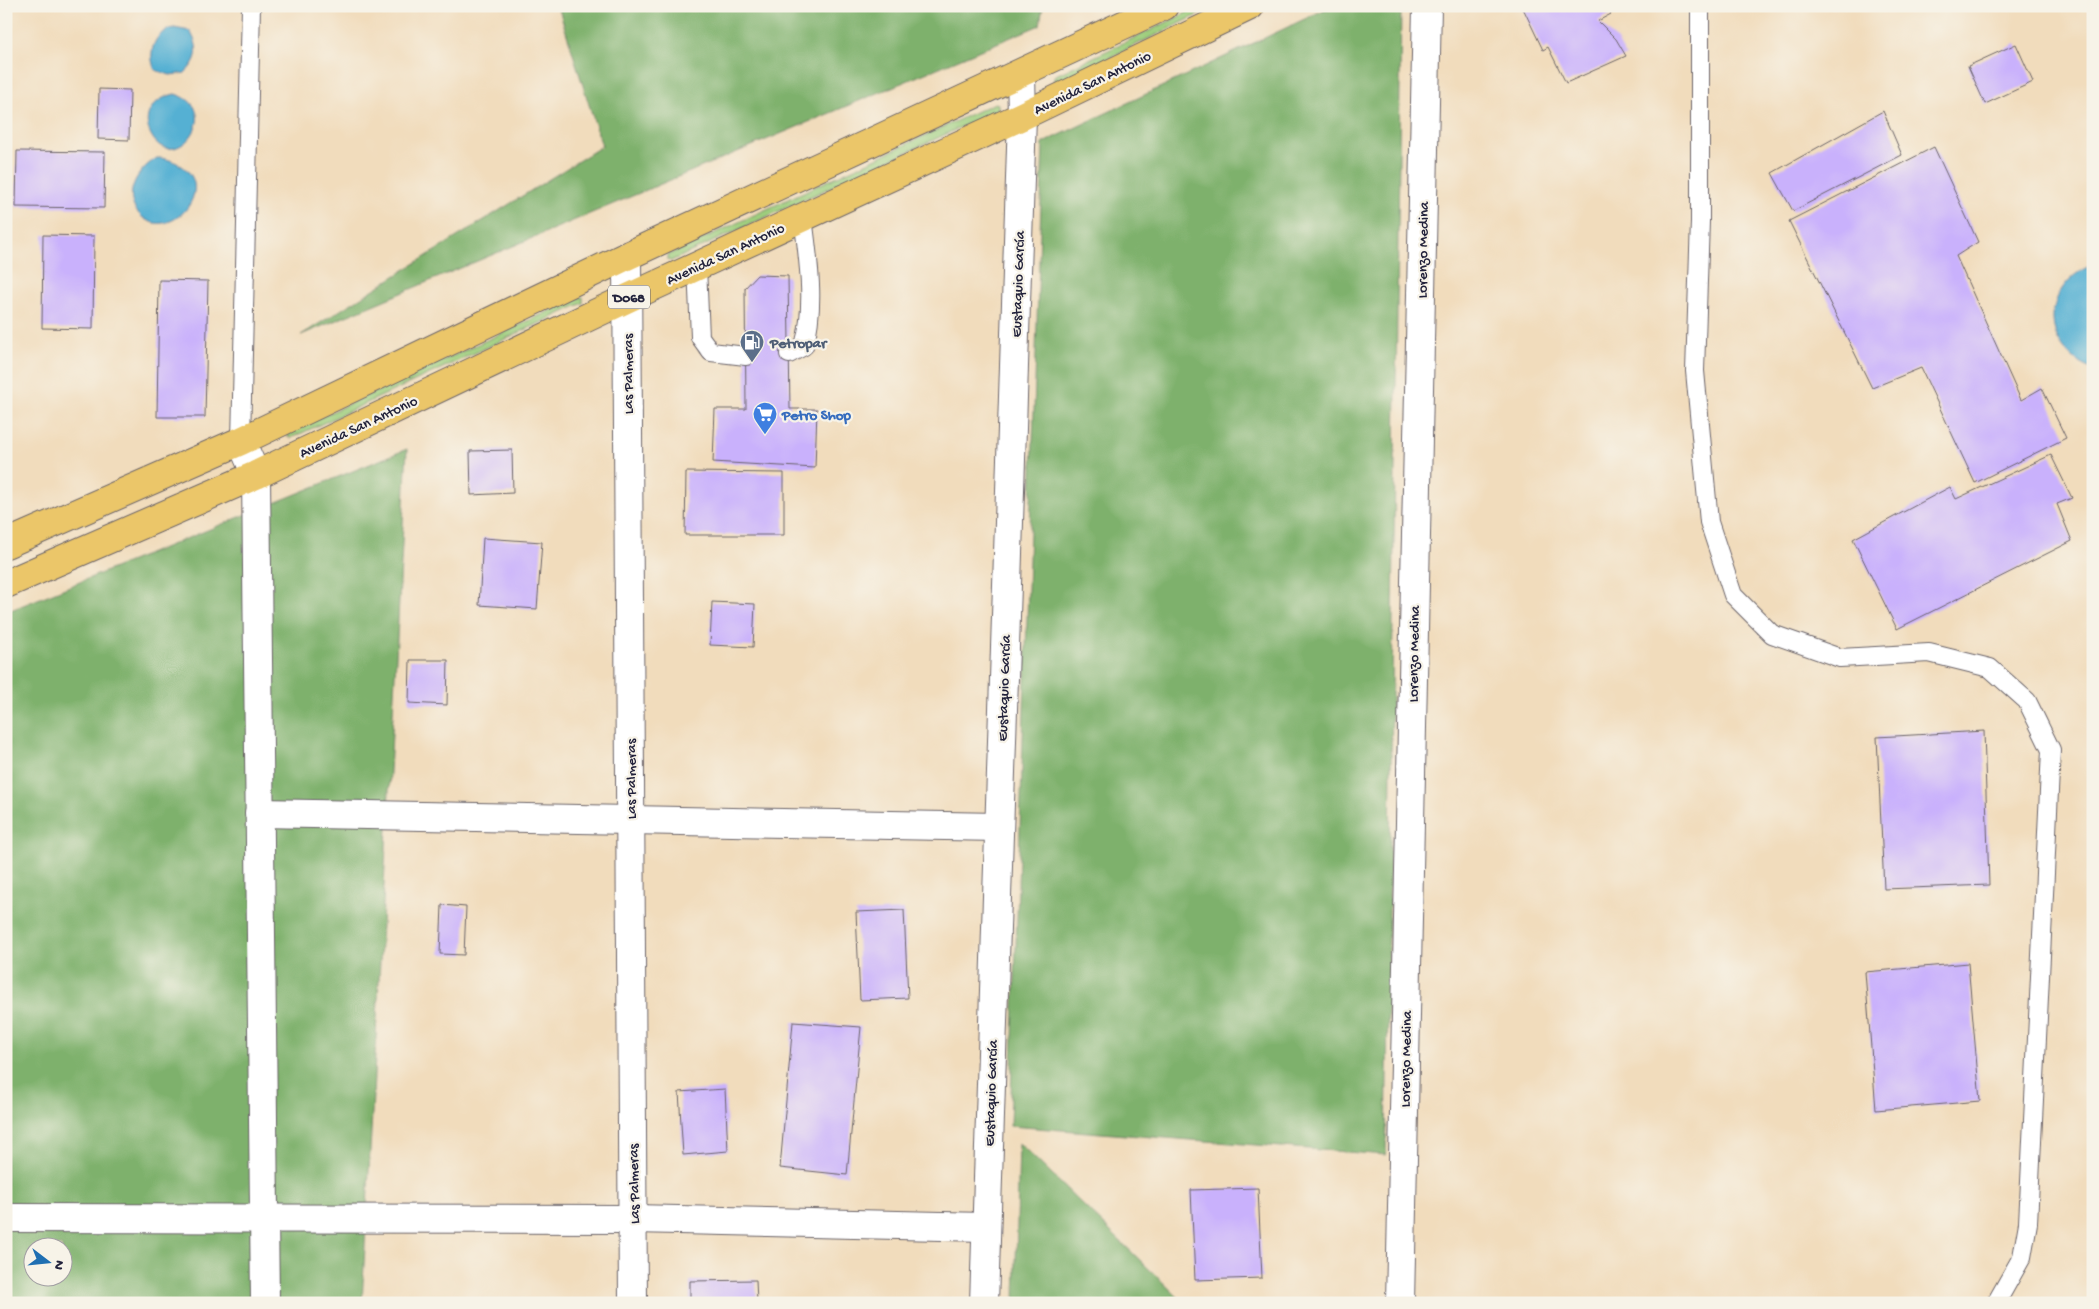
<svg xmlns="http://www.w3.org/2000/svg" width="2099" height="1309" viewBox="0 0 2099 1309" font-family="'Gochi Hand',sans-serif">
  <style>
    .green { fill: #9ece7d; stroke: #60785c }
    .forest { fill: #7eb16c; stroke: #506a54; fill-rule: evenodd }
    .water { fill: #55b0d3; stroke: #3c6987 }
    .building { fill: #c9b1fc }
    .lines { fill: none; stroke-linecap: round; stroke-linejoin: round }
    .lane-casing { stroke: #6a6368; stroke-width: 20 }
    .street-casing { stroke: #6a6368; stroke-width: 30 }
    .primary-casing { stroke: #6a6368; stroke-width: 30 }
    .lane { stroke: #fff; stroke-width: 18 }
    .street { stroke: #fff; stroke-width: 28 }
    .primary { stroke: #ebc669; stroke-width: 28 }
    .labels { text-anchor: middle; stroke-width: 4.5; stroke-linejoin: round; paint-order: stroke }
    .shield { fill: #f7f3e8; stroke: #62616f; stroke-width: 1 }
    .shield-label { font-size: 14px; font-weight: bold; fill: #22223b }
    .street-label { font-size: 15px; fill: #22223b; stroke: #f7f3e8 }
    .service-label { font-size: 15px; font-weight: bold; fill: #4e5e75; stroke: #f7f3e8; text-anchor: start }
    .shop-label { font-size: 15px; font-weight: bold; fill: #366cbe; stroke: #f7f3e8; text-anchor: start }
  </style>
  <rect width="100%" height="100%" fill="#f7f3e8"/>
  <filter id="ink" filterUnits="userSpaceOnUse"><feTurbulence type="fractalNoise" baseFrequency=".02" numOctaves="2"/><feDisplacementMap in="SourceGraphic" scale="10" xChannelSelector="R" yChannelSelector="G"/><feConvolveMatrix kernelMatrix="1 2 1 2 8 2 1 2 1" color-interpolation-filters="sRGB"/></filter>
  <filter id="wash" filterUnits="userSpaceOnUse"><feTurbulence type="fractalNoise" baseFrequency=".0096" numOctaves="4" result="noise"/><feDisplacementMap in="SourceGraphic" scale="20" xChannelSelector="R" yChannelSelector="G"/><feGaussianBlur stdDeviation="1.12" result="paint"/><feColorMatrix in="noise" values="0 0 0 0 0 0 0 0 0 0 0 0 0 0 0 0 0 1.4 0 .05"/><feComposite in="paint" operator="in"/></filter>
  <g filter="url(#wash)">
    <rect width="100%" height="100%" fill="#f1dcbc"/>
    <g class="green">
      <path d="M 1201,6 L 1216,6 L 1057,83 L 1054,82 L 1054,76 Z"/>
      <path d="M 995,103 L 998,104 L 998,110 L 671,261 L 668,260 L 668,255 Z"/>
      <path d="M 580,297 L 583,297 L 583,303 L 291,438 L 288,437 L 288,432 Z"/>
    </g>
    <g class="forest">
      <path d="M 558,6 L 1043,6 L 1040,25 L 301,335 L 602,146 Z"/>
      <path d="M 1332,6 L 1401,6 L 1386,1155 L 1010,1126 L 1043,143 Z"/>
      <path d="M 407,449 L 362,1303 L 6,1303 L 6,612 ZM 32,1246 L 62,1246 L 62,1276 L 32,1276 Z"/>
      <path d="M 1019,1143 L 1178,1297 L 1178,1303 L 1015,1303 Z"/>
    </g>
    <g class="water">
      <path d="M 174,28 L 190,31 C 200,48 199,59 185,73 L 170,75 L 155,70 C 147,54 154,31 174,28 Z"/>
      <path d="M 175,94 C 228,109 173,177 151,135 C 140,114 155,98 175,94 Z"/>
      <path d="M 157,158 C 174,158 198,171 194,192 C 191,214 162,234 142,217 C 120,198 136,170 157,158 Z"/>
      <path d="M 2093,265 L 2093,369 C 2083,367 2074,360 2067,352 C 2039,322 2056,278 2093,265 Z"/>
    </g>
    <g id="blocks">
      <g class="building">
        <path d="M 1522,6 L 1608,6 L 1611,14 L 1598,21 L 1616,39 L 1626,56 L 1566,83 L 1548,47 L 1543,50 Z"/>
        <path d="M 2016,44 L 2033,82 L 1985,104 L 1968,66 Z"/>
        <path d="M 99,89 L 130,90 L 129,140 L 98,139 Z"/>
        <path d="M 1883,111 L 1902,155 L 1793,211 L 1772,173 Z"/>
        <path d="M 1934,147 L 1978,242 L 1956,256 L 2021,400 L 2042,388 L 2066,438 L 1975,483 L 1921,368 L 1872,388 L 1789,221 Z"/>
        <path d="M 17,151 L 105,152 L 104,208 L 16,207 Z"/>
        <path d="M 43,235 L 94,236 L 93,329 L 42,328 Z"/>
        <path d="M 757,275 L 788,276 L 790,409 L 817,409 L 815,468 L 713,462 L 715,409 L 746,409 L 745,288 Z"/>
        <path d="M 159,280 L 208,281 L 205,417 L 157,417 Z"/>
        <path d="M 512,450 L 513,493 L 471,495 L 470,451 Z"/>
        <path d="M 2051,455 L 2072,498 L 2057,504 L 2072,541 L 1897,629 L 1853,539 L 1950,487 L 1956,499 Z"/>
        <path d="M 686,472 L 784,473 L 784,535 L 685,535 Z"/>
        <path d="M 483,538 L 542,542 L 537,609 L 479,605 Z"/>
        <path d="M 712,602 L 755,604 L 753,647 L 710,645 Z"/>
        <path d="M 410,660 L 448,660 L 447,705 L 409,703 Z"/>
        <path d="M 1984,731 L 1989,885 L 1884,889 L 1877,737 Z"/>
        <path d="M 442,905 L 466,907 L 464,955 L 440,954 Z"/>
        <path d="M 904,910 L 908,998 L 860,1000 L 856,912 Z"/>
        <path d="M 1968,963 L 1980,1101 L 1876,1110 L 1865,972 Z"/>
        <path d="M 793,1022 L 861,1027 L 847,1175 L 780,1168 Z"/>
        <path d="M 725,1089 L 728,1151 L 683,1155 L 679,1092 Z"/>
        <path d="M 1258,1188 L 1262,1278 L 1195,1280 L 1191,1190 Z"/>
        <path d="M 756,1280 L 757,1303 L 690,1303 L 690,1281 Z"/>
      </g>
    </g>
  </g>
  <g filter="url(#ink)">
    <use href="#blocks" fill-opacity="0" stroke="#6a6368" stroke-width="1"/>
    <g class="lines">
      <defs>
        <g id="lane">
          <path d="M 1700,6 L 1700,221 L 1695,371 L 1709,522 L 1733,595 L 1772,634 L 1840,658 L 1929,653 L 1990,668 L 2027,701 L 2051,750 L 2028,1223 L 2022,1257 L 1996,1303"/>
          <path d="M 697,266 L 700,337 L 711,352 L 746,356"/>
          <path d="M 789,354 L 804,346 C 816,304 808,259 803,217"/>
          <path d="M 241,441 L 251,6"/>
        </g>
        <g id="street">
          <path d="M 627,256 L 633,1303"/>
          <path d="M 241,441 L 256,475 L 265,1303"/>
          <path d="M 259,813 L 999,827"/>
          <path d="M 6,1218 L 633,1219 L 985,1227"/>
          <path d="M 984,1303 L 1022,116 L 1021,74"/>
          <path d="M 1400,1303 L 1427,6"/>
        </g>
        <g id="primary">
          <path d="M 6,544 L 241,441 L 627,256 L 1164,6"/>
          <path d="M 6,584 L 256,475 L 626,299 L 1022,116 L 1250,6"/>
        </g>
      </defs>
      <use href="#lane" class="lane-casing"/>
      <use href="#street" class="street-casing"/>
      <use href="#primary" class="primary-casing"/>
      <use href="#lane" class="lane"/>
      <use href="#street" class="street"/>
      <use href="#primary" class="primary"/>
    </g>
  </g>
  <defs>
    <symbol id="fuel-pin" viewBox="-11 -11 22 30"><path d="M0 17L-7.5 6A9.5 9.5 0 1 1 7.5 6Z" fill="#5c6f8a" stroke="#f7f3e8"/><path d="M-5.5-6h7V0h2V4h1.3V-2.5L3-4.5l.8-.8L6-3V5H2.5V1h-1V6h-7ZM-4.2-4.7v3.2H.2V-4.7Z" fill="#fff"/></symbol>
    <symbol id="supermarket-pin" viewBox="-11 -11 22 30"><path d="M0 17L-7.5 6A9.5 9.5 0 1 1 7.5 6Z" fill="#3f7fe0" stroke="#f7f3e8"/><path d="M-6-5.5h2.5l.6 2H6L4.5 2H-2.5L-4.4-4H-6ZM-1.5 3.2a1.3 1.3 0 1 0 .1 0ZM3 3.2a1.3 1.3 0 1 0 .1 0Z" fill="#fff"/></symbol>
  </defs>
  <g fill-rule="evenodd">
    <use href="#fuel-pin" x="738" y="328" width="28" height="38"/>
    <use href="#supermarket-pin" x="751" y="400" width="28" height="38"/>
  </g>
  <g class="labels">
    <rect class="shield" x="608" y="285.5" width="42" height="23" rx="4"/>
    <g class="shield-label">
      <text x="629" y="302">D068</text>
    </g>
    <g class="street-label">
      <text transform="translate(1092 82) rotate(-26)" y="5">Avenida San Antonio</text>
      <text transform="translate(1422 250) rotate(-89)" y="5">Lorenzo Medina</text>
      <text transform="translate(725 253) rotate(-25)" y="5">Avenida San Antonio</text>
      <text transform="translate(1017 284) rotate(-88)" y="5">Eustaquio García</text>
      <text transform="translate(627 374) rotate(-90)" y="5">Las Palmeras</text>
      <text transform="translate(358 426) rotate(-25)" y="5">Avenida San Antonio</text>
      <text transform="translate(1413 654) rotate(-89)" y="5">Lorenzo Medina</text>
      <text transform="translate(1003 688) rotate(-88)" y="5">Eustaquio García</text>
      <text transform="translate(630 779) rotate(-90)" y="5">Las Palmeras</text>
      <text transform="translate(1405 1059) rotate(-89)" y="5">Lorenzo Medina</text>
      <text transform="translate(990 1093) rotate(-88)" y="5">Eustaquio García</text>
      <text transform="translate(633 1184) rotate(-91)" y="5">Las Palmeras</text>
    </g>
    <g class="service-label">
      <text x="770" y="347">Petropar</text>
    </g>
    <g class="shop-label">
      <text x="782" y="419">Petro Shop</text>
    </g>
  </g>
  <rect width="2099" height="1309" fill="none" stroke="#f7f3e8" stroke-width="25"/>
  <g transform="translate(48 1262) rotate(106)"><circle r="24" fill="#f7f3e8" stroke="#a29fa3"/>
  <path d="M0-4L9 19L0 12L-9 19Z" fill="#1f6fb2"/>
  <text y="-8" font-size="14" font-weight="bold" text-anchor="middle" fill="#22223b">N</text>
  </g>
</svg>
